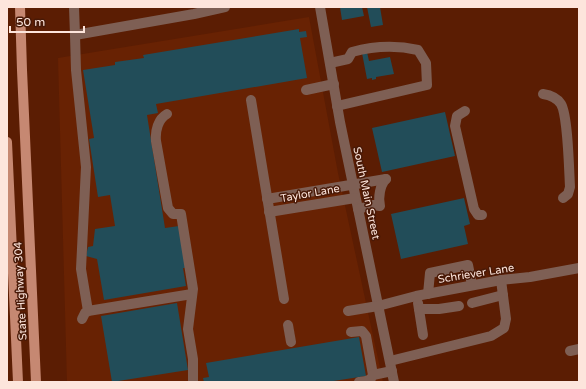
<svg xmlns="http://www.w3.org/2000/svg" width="586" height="389" viewBox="0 0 586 389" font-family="'Varela Round',sans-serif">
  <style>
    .built { fill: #682203 }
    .building { fill: #224d59 }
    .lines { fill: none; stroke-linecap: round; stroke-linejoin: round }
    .minor { stroke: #7e5f54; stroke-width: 10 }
    .major { stroke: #c68872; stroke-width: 10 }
    .labels { text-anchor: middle; stroke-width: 3; stroke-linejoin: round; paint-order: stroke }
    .street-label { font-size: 11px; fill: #fde5dc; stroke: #481907 }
  </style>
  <rect width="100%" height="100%" fill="#5b1d03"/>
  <path class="built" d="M 309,17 L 338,173 L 383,382 L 67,382 L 58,58 Z"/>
  <g class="building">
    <path d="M 340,7 L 362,7 L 364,16 L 342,20 Z"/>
    <path d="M 367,7 L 380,7 L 383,25 L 371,27 Z"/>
    <path d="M 299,29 L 299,32 L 306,31 L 307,37 L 300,38 L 307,78 L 156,104 L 158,113 L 147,115 L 165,228 L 179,226 L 186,268 L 183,268 L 186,286 L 104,300 L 97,259 L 86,256 L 88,247 L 93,246 L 95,229 L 115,226 L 110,195 L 98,197 L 89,139 L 94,138 L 83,70 L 115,65 L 115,62 L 144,58 L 143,55 Z"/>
    <path d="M 367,52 L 369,61 L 390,57 L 394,74 L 376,77 L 376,79 L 372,80 L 372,78 L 367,79 L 362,53 Z"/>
    <path d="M 445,112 L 455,156 L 382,172 L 372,128 Z"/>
    <path d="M 464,198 L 470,224 L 464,226 L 468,244 L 401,259 L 391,214 Z"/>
    <path d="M 177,303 L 188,370 L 112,382 L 101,316 Z"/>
    <path d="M 359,337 L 366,376 L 327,382 L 204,382 L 203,378 L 209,377 L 206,363 Z"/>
  </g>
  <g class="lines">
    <g class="minor">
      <path d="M 74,7 L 75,35 L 194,14 L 225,7"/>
      <path d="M 320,7 L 340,122 L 394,382"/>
      <path d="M 75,35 L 76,70 L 86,167 L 81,269 L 88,311"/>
      <path d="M 330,63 L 348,59 L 352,52 C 374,46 396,45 418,50 L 426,63 L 427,85 L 337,106"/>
      <path d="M 306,90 L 334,84"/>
      <path d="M 543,94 C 550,95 557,98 561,104 C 568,116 569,170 570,187 L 568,194 L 563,198"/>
      <path d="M 251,100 L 284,299"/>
      <path d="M 465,111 L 457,116 L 455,126 L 474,209 L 478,215 L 482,215"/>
      <path d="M 167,114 C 158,119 155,131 156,141 L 168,208 L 173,214 L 181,214 L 193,289 L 188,329 L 193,359 L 193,382"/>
      <path d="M 267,199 L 386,179"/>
      <path d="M 358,209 L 373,205 L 380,206 C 378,197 380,185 386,179"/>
      <path d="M 269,212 L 355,198"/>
      <path d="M 428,294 L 430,273 L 468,265 L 472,285"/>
      <path d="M 418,303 L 423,335"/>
      <path d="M 472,303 L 503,295"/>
      <path d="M 419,309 L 439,309 L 459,306"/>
      <path d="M 348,311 L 378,306 L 416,296 L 501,280 L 530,277 L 579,268"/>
      <path d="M 82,319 L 85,313 L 88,311 L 192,294"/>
      <path d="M 288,325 L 291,342"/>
      <path d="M 351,332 L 362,331 L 366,336 L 373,375"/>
      <path d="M 570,351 L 579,349"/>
      <path d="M 390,361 L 491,336 L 504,328 L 506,319 L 501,280"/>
      <path d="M 359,382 C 365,381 371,381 373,375 L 392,371"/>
    </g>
    <g class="major">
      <path d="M 20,7 L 22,70 L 36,382"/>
      <path d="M 7,142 L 18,382"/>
    </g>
  </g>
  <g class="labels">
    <g class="street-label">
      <text transform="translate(310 193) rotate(-10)" y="4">Taylor Lane</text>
      <text transform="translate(367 193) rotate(78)" y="4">South Main Street</text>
      <text transform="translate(476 273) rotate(-9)" y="4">Schriever Lane</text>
      <text transform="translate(20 291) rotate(-93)" y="4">State Highway 304</text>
    </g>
  </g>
  <rect width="586" height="389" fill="none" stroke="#fde5dc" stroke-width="16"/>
  <path d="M10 26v6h74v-6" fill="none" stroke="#fde5dc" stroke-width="2"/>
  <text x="16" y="26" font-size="12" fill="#fde5dc" stroke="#481907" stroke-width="3" paint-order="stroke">50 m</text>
</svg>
